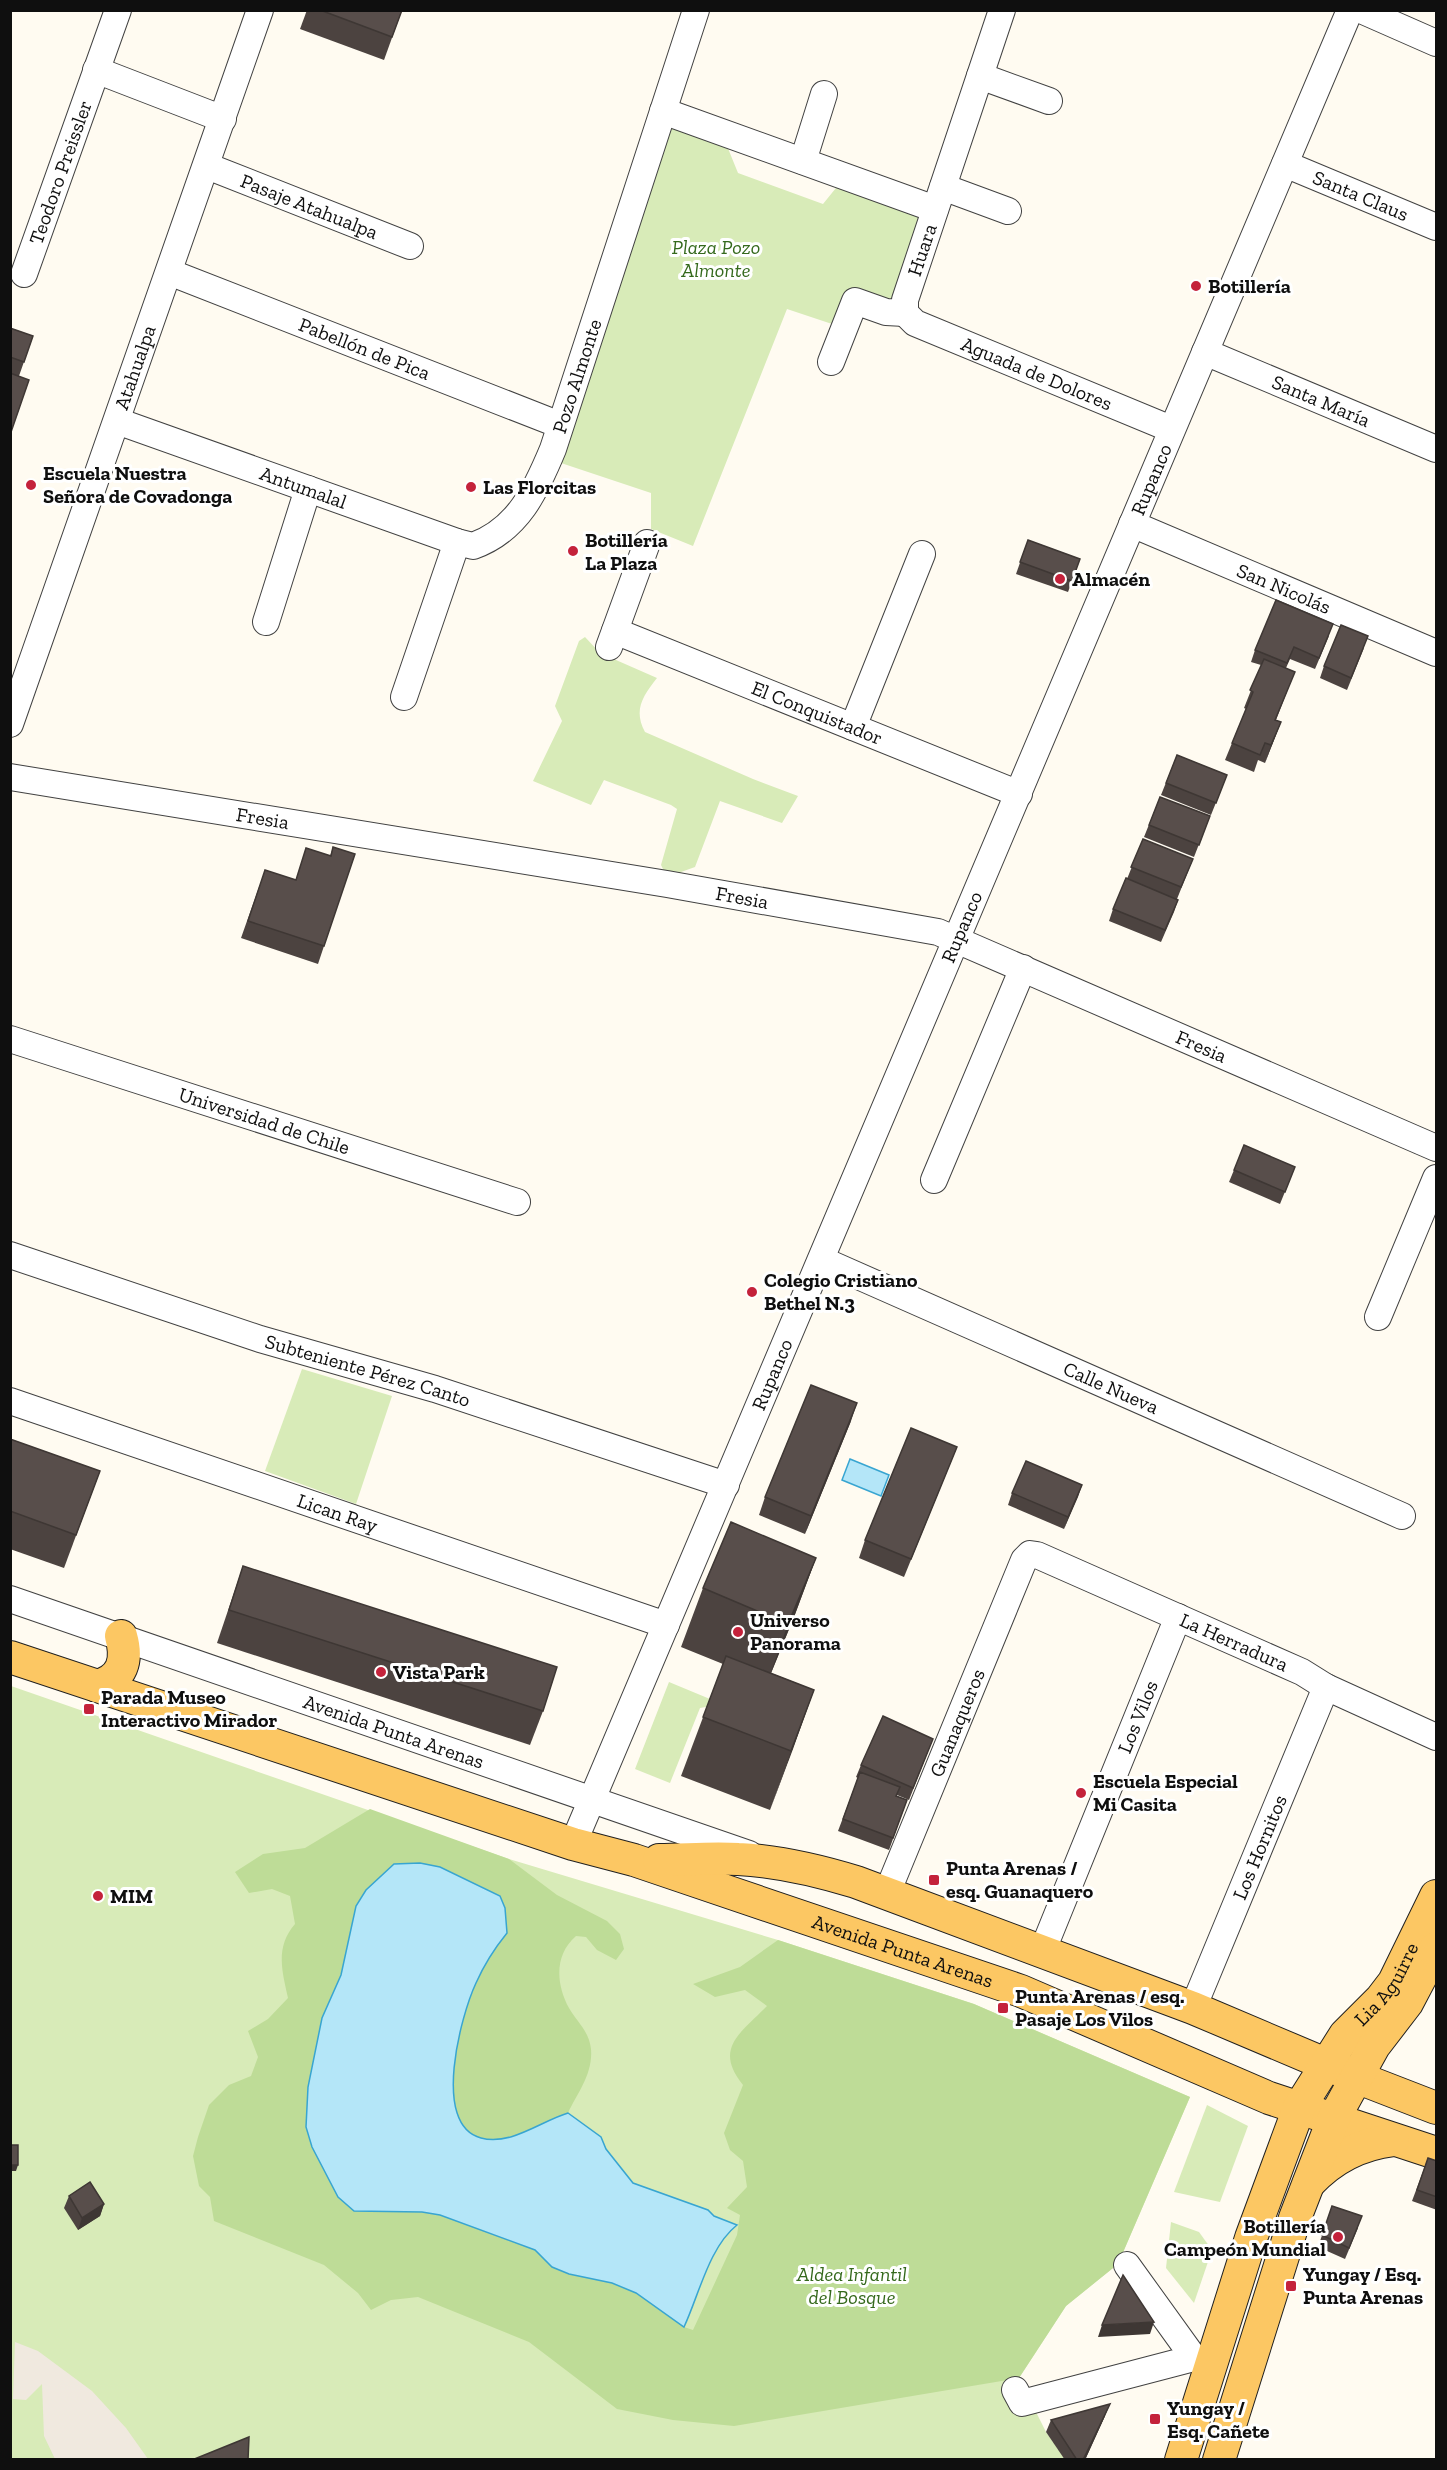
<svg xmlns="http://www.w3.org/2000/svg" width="1447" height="2470" viewBox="0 0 1447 2470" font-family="'Zilla Slab',serif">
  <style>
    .green { fill: #d8ebb8 }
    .forest { fill: #bedc97 }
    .plaza { fill: #f0e9df }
    .water { fill: #b4e6f8; stroke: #38a5d1; stroke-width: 1.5 }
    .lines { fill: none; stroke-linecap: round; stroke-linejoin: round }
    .minor-casing { stroke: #424242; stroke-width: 28 }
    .major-casing { stroke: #202020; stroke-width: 34 }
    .minor { stroke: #fff; stroke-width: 26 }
    .major { stroke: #fcc763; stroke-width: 32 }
    .wall { fill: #4c4340 }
    .shaded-wall { fill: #3e3734 }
    .building { fill: #584e4b; stroke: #3e3734; stroke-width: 1.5 }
    .poi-dot { fill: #c4223b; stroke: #fff; stroke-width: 2 }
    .labels { text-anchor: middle; stroke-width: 6; stroke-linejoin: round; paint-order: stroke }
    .street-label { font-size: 20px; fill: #0f0f0f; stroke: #fff }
    .park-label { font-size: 20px; font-style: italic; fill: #34691c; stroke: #fff }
    .poi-label { font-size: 20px; font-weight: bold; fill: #0f0f0f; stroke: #fff; text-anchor: start }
  </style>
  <rect width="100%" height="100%" fill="#fffbf1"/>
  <g class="green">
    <path d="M 672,124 L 725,141 L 738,173 L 823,204 L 840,183 L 916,210 L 924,227 L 893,306 L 850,290 L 835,325 L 787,309 L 693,546 L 651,529 L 651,493 L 555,461 Z"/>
    <path d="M 585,637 L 600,653 L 657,678 C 643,696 633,710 645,732 L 753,779 L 798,796 L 782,823 L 720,801 L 695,867 L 681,872 L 664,871 L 661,865 L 677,809 L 671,805 L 604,780 L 591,805 L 533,781 L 562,721 L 555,706 L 579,641 Z"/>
    <path d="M 302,1369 L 392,1396 L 356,1504 L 265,1471 Z"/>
    <path d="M 669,1682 L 722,1704 L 700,1708 L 670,1783 L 635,1769 Z"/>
    <path d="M 11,1686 L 509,1859 L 778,1940 L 974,2004 L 1190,2097 L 1118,2264 L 1066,2306 L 1019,2378 L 1046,2432 L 1065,2459 L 11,2460 Z"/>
    <path d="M 1207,2105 L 1248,2126 L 1220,2202 L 1174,2192 Z"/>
    <path d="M 1171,2222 L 1199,2232 L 1212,2250 L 1194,2303 L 1166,2268 Z"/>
  </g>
  <path class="forest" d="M 370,1809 L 509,1859 L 557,1895 L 607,1921 L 620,1934 L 624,1949 L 616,1960 L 597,1950 L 586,1937 L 576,1936 C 554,1955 556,1984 569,2008 C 577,2022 589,2031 591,2049 C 593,2074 578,2092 568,2113 C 541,2121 511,2146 481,2138 C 431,2125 461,2015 476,1983 C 484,1965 494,1949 507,1933 L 500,1896 L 474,1884 L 394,1864 L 367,1890 L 356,1906 L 341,1975 L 322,2018 L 317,2045 L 374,2212 L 422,2212 L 440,2215 L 481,2230 L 535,2250 L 552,2267 L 569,2274 L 612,2283 L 636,2293 L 684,2327 L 693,2330 L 737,2235 L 740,2215 L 727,2208 L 747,2187 L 743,2161 L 730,2150 L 724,2133 L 743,2085 C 713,2048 741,2033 767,2006 L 745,1990 L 715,1997 L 693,1984 L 740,1967 L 778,1940 L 974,2004 L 1190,2097 L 1118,2264 L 1066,2306 L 1019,2378 L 734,2426 L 673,2420 L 617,2409 L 529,2342 L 418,2297 L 391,2300 L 371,2310 L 358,2293 L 324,2265 L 214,2221 L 210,2197 L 199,2186 L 193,2156 L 198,2137 L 209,2105 L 229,2085 L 251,2076 L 258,2057 L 248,2031 L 268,2019 L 288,1998 C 282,1971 275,1947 295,1924 L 290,1896 L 272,1889 L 249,1893 L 235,1872 L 263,1854 L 305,1848 Z"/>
  <path class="plaza" d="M 15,2342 L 38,2351 L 92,2391 L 126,2428 L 148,2459 L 55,2459 L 44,2436 L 42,2384 L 26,2400 L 13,2399 Z"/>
  <g class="water">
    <path d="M 850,1459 L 889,1475 L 881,1496 L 842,1480 Z"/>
    <path d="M 420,1863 L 440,1867 L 500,1896 L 505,1908 L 507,1933 C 494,1949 484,1965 476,1983 C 461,2015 431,2125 481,2138 C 511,2146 541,2121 568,2113 L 601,2137 L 606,2149 L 633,2183 L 708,2210 L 714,2216 L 737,2225 C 709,2247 699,2295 684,2327 L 636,2293 L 612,2283 L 569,2274 L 552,2267 L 535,2250 L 440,2215 L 422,2212 L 354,2211 L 338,2197 L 312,2147 L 306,2127 L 308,2087 L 322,2018 L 341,1975 L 356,1906 L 366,1890 L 394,1864 Z"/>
  </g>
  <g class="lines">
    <defs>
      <g id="minor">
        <path d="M 1361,10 L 1436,43"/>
        <path d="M 96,70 L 223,119"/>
        <path d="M 980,76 L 1049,101"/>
        <path d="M 663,111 L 935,209"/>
        <path d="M 803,161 L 824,94"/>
        <path id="s1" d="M 1285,164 L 1436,227"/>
        <path id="s2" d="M 207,166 L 410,246"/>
        <path d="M 943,187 L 1008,211"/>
        <path id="s3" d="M 169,272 L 560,425"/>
        <path id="s4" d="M 24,274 L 118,10"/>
        <path id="s5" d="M 905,313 L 905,300 L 1002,10"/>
        <path id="s6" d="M 905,313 L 915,323 L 1171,429"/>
        <path id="s7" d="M 1205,352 L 1436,449"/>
        <path d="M 831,362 L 855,301 L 886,312 L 905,313"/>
        <path id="s8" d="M 117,421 L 457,542 L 473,546 C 518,530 536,490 553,449 L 696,10"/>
        <path id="s9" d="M 1132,524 L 1436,653"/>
        <path d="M 266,622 L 308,489"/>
        <path id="s10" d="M 615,631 L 1019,794"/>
        <path d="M 609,647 L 647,543"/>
        <path d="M 404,697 L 457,542"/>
        <path id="s11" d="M 10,724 L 260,10"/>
        <path d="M 853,727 L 922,554"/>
        <path id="s12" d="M 10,777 L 667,884 L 938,932 L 1436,1148"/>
        <path id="s13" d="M 10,1039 L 517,1202"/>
        <path d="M 934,1180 L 1023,968"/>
        <path id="s14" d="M 10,1255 L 260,1339 L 435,1389 L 726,1485"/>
        <path id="s15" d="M 822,1260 L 1402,1516"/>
        <path d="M 1378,1317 L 1436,1178"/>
        <path id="s16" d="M 10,1401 L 666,1625"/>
        <path id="s17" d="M 10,1599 L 749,1854"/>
        <path id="s18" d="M 573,1844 L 1350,10"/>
        <path id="s19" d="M 887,1893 L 1024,1560 L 1030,1554 L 1037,1555 L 1302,1672 L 1326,1687 L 1436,1737"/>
        <path id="s20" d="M 1042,1952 L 1178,1617"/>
        <path id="s21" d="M 1193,2008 L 1326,1687"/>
        <path d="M 1015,2390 L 1022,2403 L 1194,2358 L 1127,2265"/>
      </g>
      <g id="major">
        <path id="s22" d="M 10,1657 L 573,1844 L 634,1860 L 1021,1991 L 1269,2098 L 1436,2153"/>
        <path d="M 97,1686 C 123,1679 128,1660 121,1636"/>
        <path d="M 659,1860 C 685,1860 711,1857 738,1859 C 778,1861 817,1870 856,1882 L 1193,2008 L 1356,2077 L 1436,2108"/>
        <path d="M 1309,2183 C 1332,2158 1360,2144 1393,2140"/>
        <path id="s23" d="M 1181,2460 L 1251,2238 L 1299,2108 L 1345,2035 L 1381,1999 L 1394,1982 L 1436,1896"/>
        <path d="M 1219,2460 L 1295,2218 L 1333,2120 L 1374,2046 L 1407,2003 L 1436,1948"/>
      </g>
    </defs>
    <use href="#minor" class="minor-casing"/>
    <use href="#major" class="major-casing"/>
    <use href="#minor" class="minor"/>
    <use href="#major" class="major"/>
  </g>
  <g class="wall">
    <path d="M 307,10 L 402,10 L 384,60 L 300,29 Z"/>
    <path d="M 10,328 L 33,336 L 19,376 L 10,435 Z"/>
    <path d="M 1028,540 L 1080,559 L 1068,592 L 1016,574 Z"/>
    <path d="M 1329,636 L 1315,669 L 1290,659 L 1286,668 L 1288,689 L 1276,720 L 1281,722 L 1265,763 L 1258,760 L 1254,772 L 1225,760 L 1246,709 L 1244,708 L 1261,665 L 1251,662 L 1255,650 Z"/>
    <path d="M 1364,648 L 1347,690 L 1320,678 L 1324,666 Z"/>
    <path d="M 1177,755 L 1227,775 L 1211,815 L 1161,795 Z"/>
    <path d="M 1160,797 L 1210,816 L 1194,857 L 1144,837 Z"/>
    <path d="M 1143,839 L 1193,859 L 1177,899 L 1178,900 L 1174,912 L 1161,942 L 1109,921 L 1113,909 L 1127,879 Z"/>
    <path d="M 333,847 L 324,946 L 318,964 L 241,938 L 259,887 L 295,880 L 330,856 Z"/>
    <path d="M 1295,1167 L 1280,1204 L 1229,1182 L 1234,1170 Z"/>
    <path d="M 851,1421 L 805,1534 L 759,1515 L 765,1497 Z"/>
    <path d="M 10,1439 L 100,1471 L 64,1568 L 10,1549 Z"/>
    <path d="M 957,1447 L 904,1577 L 859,1558 L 865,1540 Z"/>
    <path d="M 1082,1485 L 1064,1529 L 1008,1505 L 1012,1493 Z"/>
    <path d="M 816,1558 L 794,1617 L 771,1673 L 814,1690 L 770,1810 L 681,1776 L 723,1664 L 681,1647 L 703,1588 Z"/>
    <path d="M 243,1566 L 543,1711 L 530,1745 L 217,1643 Z"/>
    <path d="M 933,1739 L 909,1800 L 897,1795 L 896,1796 L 907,1800 L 889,1850 L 838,1831 L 858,1778 L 856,1777 L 861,1765 Z"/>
    <path d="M 1428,2158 L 1437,2161 L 1437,2210 L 1412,2201 Z"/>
    <path d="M 69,2196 L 104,2204 L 100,2216 L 78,2230 L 64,2208 Z"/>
    <path d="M 1332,2206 L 1358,2228 L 1345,2259 L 1318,2247 Z"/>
    <path d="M 1105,2416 L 1085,2460 L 1065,2460 L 1046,2432 L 1051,2420 Z"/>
  </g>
  <g class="shaded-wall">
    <path d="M 1281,722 L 1274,740 L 1265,763 L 1271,745 Z"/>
    <path d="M 857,1403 L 851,1421 L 805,1534 L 811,1516 Z"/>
    <path d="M 1082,1485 L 1078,1497 L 1064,1529 L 1068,1517 Z"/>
    <path d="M 816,1558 L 794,1617 L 767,1683 L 788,1624 Z"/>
    <path d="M 814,1690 L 793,1749 L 770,1810 L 791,1751 Z"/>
    <path d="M 10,2165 L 18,2165 L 16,2171 L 10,2171 Z"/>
    <path d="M 104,2204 L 100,2216 L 78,2230 L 82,2218 Z"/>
    <path d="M 1154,2322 L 1150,2334 L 1098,2337 L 1102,2325 Z"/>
    <path d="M 1110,2404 L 1105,2416 L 1085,2460 L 1083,2460 Z"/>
  </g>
  <g class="building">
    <path d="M 320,10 L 402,10 L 392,37 Z"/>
    <path d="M 10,328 L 33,336 L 24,362 L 10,357 Z"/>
    <path d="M 10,373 L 29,380 L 10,435 Z"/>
    <path d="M 1028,540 L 1080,559 L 1072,581 L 1020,562 Z"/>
    <path d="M 1276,600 L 1333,624 L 1319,658 L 1294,647 L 1287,663 L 1255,650 Z"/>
    <path d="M 1341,625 L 1368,636 L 1351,678 L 1324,666 Z"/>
    <path d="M 1264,659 L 1295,672 L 1275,720 L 1281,722 L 1271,745 L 1265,743 L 1260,755 L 1232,743 L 1253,692 L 1250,690 Z"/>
    <path d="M 1177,755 L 1227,775 L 1216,803 L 1166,783 Z"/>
    <path d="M 1160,797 L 1210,816 L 1199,845 L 1149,825 Z"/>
    <path d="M 1143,839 L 1193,859 L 1181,887 L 1131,867 Z"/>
    <path d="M 333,847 L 355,854 L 324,946 L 248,921 L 265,870 L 296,880 L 306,848 L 331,856 Z"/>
    <path d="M 1126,878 L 1178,900 L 1165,930 L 1113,909 Z"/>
    <path d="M 1244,1145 L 1295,1167 L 1285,1192 L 1234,1170 Z"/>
    <path d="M 811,1385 L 857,1403 L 811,1516 L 765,1497 Z"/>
    <path d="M 911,1428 L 957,1447 L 911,1559 L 865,1540 Z"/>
    <path d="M 10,1439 L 100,1471 L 76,1535 L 10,1511 Z"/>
    <path d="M 1026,1461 L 1082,1485 L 1068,1517 L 1012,1493 Z"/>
    <path d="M 731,1522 L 816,1558 L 788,1624 L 703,1588 Z"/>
    <path d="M 243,1566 L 557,1667 L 543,1711 L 229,1610 Z"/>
    <path d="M 726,1656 L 814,1690 L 791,1751 L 703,1717 Z"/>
    <path d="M 883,1716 L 933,1739 L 913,1788 L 861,1765 Z"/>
    <path d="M 860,1772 L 900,1787 L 896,1796 L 907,1800 L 893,1838 L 843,1819 Z"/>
    <rect x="10" y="2145" width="8" height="20"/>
    <path d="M 1428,2158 L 1437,2161 L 1437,2197 L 1417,2190 Z"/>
    <path d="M 90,2182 L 104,2204 L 82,2218 L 69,2196 Z"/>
    <path d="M 1332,2206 L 1362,2216 L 1349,2248 L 1322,2235 Z"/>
    <path d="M 1123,2275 L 1154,2322 L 1102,2325 Z"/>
    <path d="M 1110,2404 L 1083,2460 L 1077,2460 L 1051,2420 Z"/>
    <path d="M 249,2437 L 248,2460 L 192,2460 Z"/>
  </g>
  <g class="poi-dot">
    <circle cx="1196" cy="286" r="6"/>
    <circle cx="31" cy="485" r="6"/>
    <circle cx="471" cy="487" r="6"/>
    <circle cx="573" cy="551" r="6"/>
    <circle cx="1060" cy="579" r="6"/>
    <circle cx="752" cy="1292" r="6"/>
    <circle cx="738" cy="1632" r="6"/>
    <circle cx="381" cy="1672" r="6"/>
    <rect x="83" y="1703" width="12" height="12" rx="3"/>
    <circle cx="1081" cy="1793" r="6"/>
    <rect x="928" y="1874" width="12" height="12" rx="3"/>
    <circle cx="98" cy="1896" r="6"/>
    <rect x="997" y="2002" width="12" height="12" rx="3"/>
    <circle cx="1338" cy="2237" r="6"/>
    <rect x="1285" y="2280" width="12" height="12" rx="3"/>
    <rect x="1149" y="2413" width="12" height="12" rx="3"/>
  </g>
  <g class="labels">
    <g class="street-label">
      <text dy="7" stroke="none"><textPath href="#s4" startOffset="108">Teodoro Preissler</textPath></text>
      <text dy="7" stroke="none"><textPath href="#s1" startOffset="82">Santa Claus</textPath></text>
      <text dy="7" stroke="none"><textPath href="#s2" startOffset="110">Pasaje Atahualpa</textPath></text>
      <text dy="7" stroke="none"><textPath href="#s5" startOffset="66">Huara</textPath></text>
      <text dy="7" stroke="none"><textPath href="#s3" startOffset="210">Pabellón de Pica</textPath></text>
      <text dy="7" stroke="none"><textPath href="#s11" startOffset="378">Atahualpa</textPath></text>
      <text dy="7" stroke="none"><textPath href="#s6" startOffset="146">Aguada de Dolores</textPath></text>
      <text dy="7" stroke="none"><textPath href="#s8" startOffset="584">Pozo Almonte</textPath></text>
      <text dy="7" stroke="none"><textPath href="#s7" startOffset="126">Santa María</textPath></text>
      <text dy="7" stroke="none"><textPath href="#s18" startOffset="1482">Rupanco</textPath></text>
      <text dy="7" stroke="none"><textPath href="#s8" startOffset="198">Antumalal</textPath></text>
      <text dy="7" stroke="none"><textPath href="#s9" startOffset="165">San Nicolás</textPath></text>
      <text dy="7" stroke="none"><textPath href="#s10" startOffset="218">El Conquistador</textPath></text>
      <text dy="7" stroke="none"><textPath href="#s12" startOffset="256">Fresia</textPath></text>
      <text dy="7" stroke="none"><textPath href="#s12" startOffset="742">Fresia</textPath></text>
      <text dy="7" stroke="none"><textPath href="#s18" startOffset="996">Rupanco</textPath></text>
      <text dy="7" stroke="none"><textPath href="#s12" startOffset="1228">Fresia</textPath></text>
      <text dy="7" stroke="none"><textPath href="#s13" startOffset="267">Universidad de Chile</textPath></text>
      <text dy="7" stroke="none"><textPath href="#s14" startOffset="376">Subteniente Pérez Canto</textPath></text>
      <text dy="7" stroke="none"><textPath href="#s18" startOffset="510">Rupanco</textPath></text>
      <text dy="7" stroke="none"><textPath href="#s15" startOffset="316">Calle Nueva</textPath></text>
      <text dy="7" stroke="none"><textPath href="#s16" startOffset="346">Lican Ray</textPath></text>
      <text dy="7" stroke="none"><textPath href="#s19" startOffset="591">La Herradura</textPath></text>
      <text dy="7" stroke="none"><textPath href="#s20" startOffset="254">Los Vilos</textPath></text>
      <text dy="7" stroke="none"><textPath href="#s19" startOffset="184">Guanaqueros</textPath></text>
      <text dy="7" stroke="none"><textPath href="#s17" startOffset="406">Avenida Punta Arenas</textPath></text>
      <text dy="7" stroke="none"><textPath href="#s21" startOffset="174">Los Hornitos</textPath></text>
      <text dy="7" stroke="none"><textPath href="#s22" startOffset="940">Avenida Punta Arenas</textPath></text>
      <text dy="7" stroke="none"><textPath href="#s23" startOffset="524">Lia Aguirre</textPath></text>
    </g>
    <g class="park-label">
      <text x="716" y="254">Plaza Pozo<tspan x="716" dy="23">Almonte</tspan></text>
      <text x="852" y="2281">Aldea Infantil<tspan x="852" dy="23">del Bosque</tspan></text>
    </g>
    <g class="poi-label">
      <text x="1208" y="293">Botillería</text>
      <text x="43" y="480">Escuela Nuestra<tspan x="43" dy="23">Señora de Covadonga</tspan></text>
      <text x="483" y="494">Las Florcitas</text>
      <text x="585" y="547">Botillería<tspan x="585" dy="23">La Plaza</tspan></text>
      <text x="1072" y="586">Almacén</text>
      <text x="764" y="1287">Colegio Cristiano<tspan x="764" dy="23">Bethel N.3</tspan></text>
      <text x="750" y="1627">Universo<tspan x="750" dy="23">Panorama</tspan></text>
      <text x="393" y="1679">Vista Park</text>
      <text x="101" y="1704">Parada Museo<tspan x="101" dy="23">Interactivo Mirador</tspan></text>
      <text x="1093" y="1788">Escuela Especial<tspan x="1093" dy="23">Mi Casita</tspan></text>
      <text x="946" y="1875">Punta Arenas /<tspan x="946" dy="23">esq. Guanaquero</tspan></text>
      <text x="110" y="1903">MIM</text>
      <text x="1015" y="2003">Punta Arenas / esq.<tspan x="1015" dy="23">Pasaje Los Vilos</tspan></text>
      <text x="1326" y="2233" text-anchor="end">Botillería<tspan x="1326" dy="23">Campeón Mundial</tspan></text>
      <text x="1303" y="2281">Yungay / Esq.<tspan x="1303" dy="23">Punta Arenas</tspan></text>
      <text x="1167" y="2415">Yungay /<tspan x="1167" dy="23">Esq. Cañete</tspan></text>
    </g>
  </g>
  <rect width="1447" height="2470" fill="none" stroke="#0f0f0f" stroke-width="24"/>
</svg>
